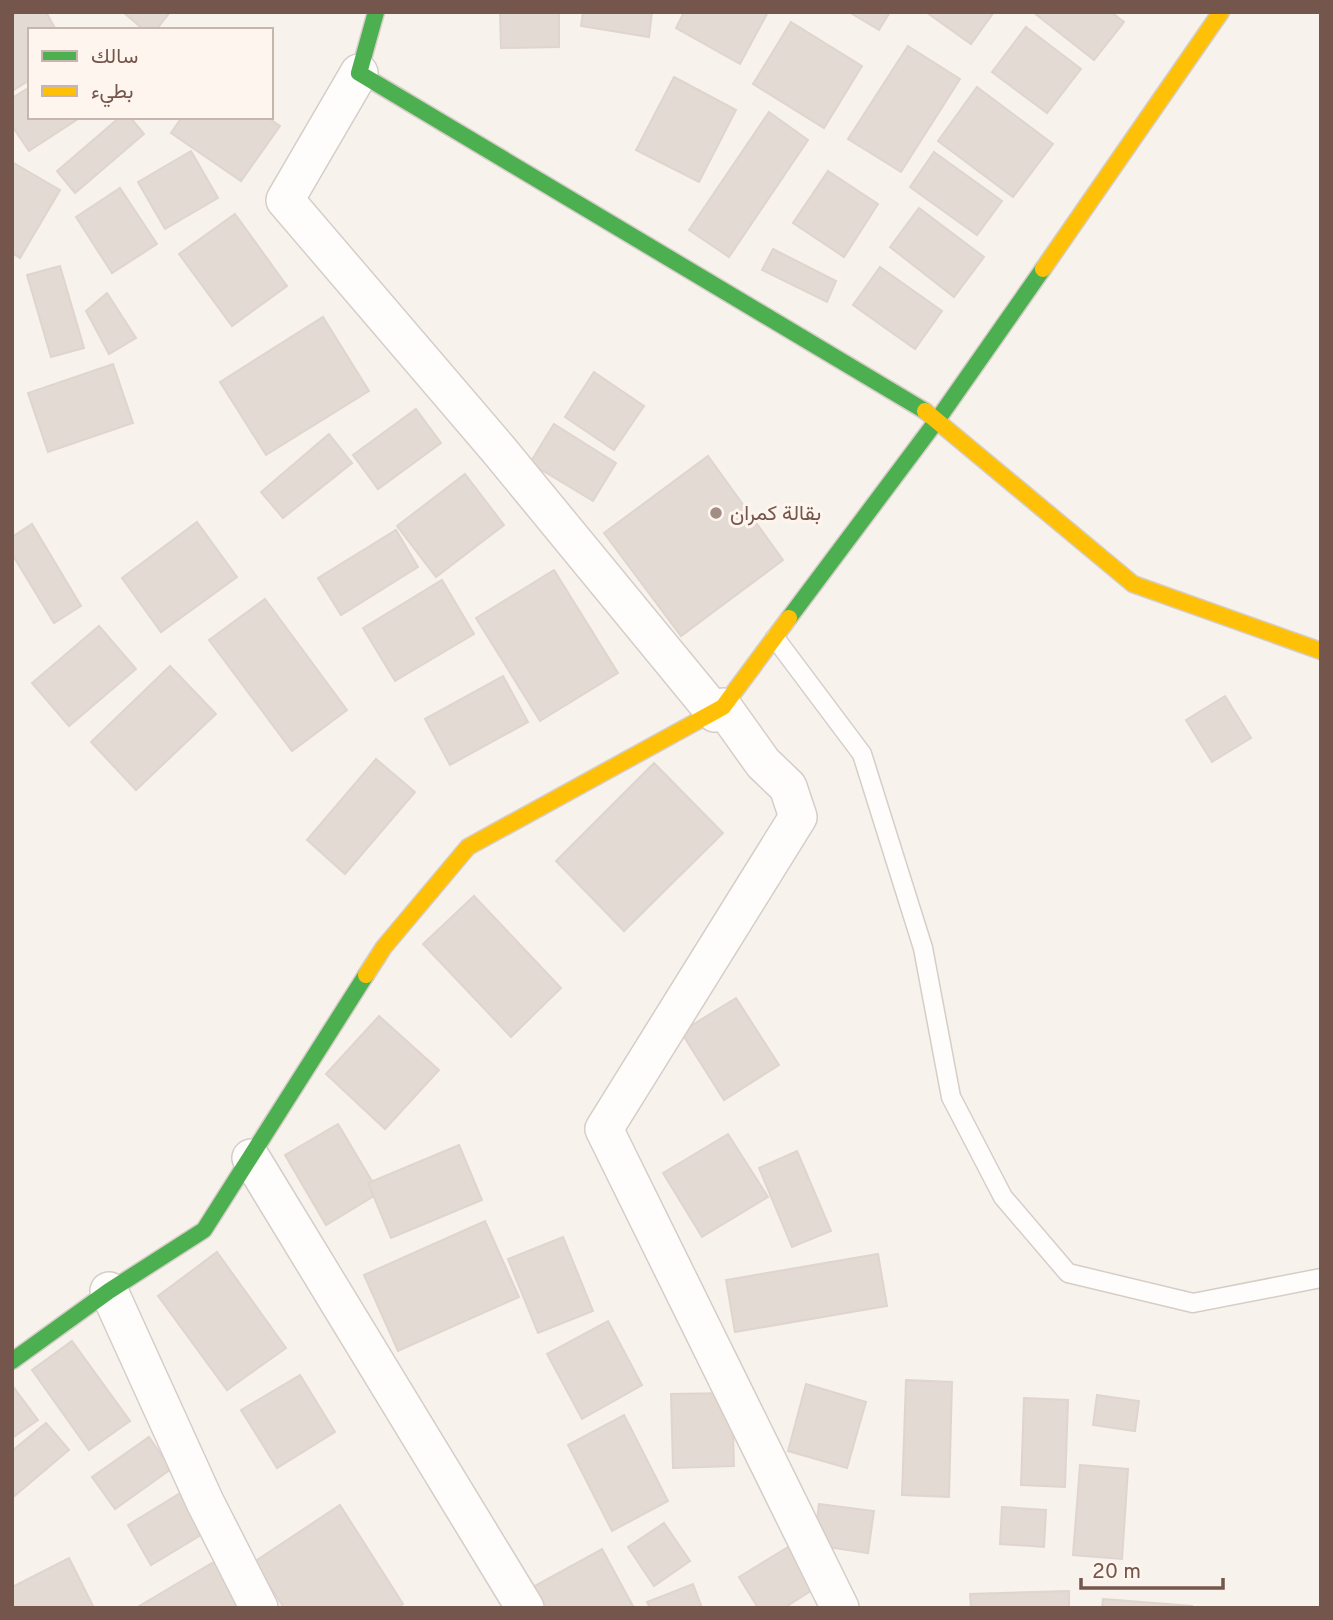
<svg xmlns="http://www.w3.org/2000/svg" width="1333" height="1620" viewBox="0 0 1333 1620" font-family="Overpass,Vazirmatn,sans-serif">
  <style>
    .building { fill: #e3dad4; stroke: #e0d4ce; stroke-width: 2 }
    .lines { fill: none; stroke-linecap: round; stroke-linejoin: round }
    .lane-casing { stroke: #d6cdc8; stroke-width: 21 }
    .street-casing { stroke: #d6cdc8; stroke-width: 40 }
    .fast-casing { stroke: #d6cdc8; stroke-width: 19 }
    .slow-casing { stroke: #d6cdc8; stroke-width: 19 }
    .lane { stroke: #fefdfc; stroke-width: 18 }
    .street { stroke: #fefdfc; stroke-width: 37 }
    .fast { stroke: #4caf50; stroke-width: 16 }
    .slow { stroke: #ffc107; stroke-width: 16 }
    .poi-dot { fill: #a28d84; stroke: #fef6ee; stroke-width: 2.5 }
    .labels { text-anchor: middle; stroke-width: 6; stroke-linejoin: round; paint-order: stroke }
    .poi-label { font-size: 21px; fill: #75564c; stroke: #fef6ee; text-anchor: start }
  </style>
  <rect width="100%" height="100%" fill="#f7f2ec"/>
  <g class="building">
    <path d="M 19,12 L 46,12 L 56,30 L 30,30 L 30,80 L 12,91 L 12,16 Z"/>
    <path d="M 123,12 L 170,12 L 156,30 L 144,30 Z"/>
    <path d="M 500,12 L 559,12 L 559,47 L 501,48 Z"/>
    <path d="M 583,12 L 652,12 L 649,37 L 581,26 Z"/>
    <path d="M 684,12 L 768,12 L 740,64 L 676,28 Z"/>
    <path d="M 849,12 L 890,12 L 879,30 Z"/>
    <path d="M 926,12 L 994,12 L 971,44 Z"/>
    <path d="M 1033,12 L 1111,12 L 1124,22 L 1094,60 Z"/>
    <path d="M 791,22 L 862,66 L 824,128 L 753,84 Z"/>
    <path d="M 1026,27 L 1081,69 L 1047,113 L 992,72 Z"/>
    <path d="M 908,46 L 960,79 L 901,172 L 848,139 Z"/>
    <path d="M 674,77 L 736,110 L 699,182 L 636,150 Z"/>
    <path d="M 30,87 L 30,117 L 81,117 L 29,151 L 12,126 L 12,98 Z"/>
    <path d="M 977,87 L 1053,144 L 1013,197 L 938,141 Z"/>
    <path d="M 769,112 L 808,140 L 729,257 L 689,230 Z"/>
    <path d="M 120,117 L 130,117 L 144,134 L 75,193 L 57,171 Z"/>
    <path d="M 182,117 L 267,117 L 280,126 L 241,181 L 171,133 Z"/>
    <path d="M 191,151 L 218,198 L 165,229 L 138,182 Z"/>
    <path d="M 934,152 L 1002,201 L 977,235 L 910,187 Z"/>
    <path d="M 12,162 L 60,190 L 20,258 L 12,253 Z"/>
    <path d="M 828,171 L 878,204 L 844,257 L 793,223 Z"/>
    <path d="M 120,188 L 157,244 L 112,273 L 76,217 Z"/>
    <path d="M 919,208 L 984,257 L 954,297 L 890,247 Z"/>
    <path d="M 235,214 L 287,286 L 232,326 L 179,254 Z"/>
    <path d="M 773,249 L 836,281 L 827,302 L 762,270 Z"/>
    <path d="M 60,266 L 84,348 L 51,357 L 27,275 Z"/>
    <path d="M 880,267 L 942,311 L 915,349 L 853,305 Z"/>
    <path d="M 107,293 L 136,338 L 109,354 L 86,311 Z"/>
    <path d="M 323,317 L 369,391 L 266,455 L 220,382 Z"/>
    <path d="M 113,364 L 133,423 L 48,452 L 28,393 Z"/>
    <path d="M 594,372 L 644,406 L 614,450 L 565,417 Z"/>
    <path d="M 416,409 L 441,443 L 378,489 L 353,455 Z"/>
    <path d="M 554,424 L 616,463 L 593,501 L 530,463 Z"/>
    <path d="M 329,434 L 352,463 L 283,518 L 261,492 Z"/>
    <path d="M 708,456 L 783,560 L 681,636 L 604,533 Z"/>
    <path d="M 465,474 L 504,525 L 436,577 L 397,526 Z"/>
    <path d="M 197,522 L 237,577 L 161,632 L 122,578 Z"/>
    <path d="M 32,524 L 81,606 L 54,623 L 12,554 L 12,537 Z"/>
    <path d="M 396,530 L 418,567 L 341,615 L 318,578 Z"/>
    <path d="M 554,570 L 618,673 L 540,721 L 476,618 Z"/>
    <path d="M 442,580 L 474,634 L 395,681 L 363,628 Z"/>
    <path d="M 265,599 L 347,710 L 292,751 L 209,640 Z"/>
    <path d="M 99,626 L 136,669 L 69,726 L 32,683 Z"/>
    <path d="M 170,666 L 216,714 L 136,790 L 91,742 Z"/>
    <path d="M 503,676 L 528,722 L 450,765 L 425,719 Z"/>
    <path d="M 1225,696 L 1251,738 L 1212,762 L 1186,720 Z"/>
    <path d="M 376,759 L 415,792 L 345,874 L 307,840 Z"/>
    <path d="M 654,763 L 723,833 L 624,931 L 556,861 Z"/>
    <path d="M 474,896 L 561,988 L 511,1037 L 423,944 Z"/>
    <path d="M 736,998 L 779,1065 L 724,1100 L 681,1032 Z"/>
    <path d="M 379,1016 L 439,1070 L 385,1129 L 326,1074 Z"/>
    <path d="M 338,1124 L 379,1193 L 326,1225 L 285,1155 Z"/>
    <path d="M 728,1134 L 768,1197 L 702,1237 L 663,1173 Z"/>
    <path d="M 459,1145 L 482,1200 L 391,1238 L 368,1183 Z"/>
    <path d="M 797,1151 L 831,1231 L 792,1247 L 759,1168 Z"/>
    <path d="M 485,1221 L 519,1297 L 398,1351 L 364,1275 Z"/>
    <path d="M 563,1237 L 593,1311 L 538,1333 L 508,1259 Z"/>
    <path d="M 217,1252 L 286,1348 L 227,1390 L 158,1296 Z"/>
    <path d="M 878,1254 L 887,1306 L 735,1332 L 726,1280 Z"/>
    <path d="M 608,1321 L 642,1385 L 582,1419 L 547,1354 Z"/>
    <path d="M 72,1341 L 130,1421 L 89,1450 L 32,1370 Z"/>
    <path d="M 300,1375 L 335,1432 L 277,1468 L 241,1410 Z"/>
    <path d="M 906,1380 L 952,1382 L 949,1497 L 902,1495 Z"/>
    <path d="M 806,1384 L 866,1402 L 847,1468 L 788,1451 Z"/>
    <path d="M 12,1385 L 38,1420 L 12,1438 Z"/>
    <path d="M 732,1393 L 734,1466 L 673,1468 L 671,1394 Z"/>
    <path d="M 1097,1395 L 1139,1401 L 1135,1431 L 1093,1425 Z"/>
    <path d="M 1024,1398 L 1068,1400 L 1065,1487 L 1021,1485 Z"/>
    <path d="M 624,1415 L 668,1501 L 612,1531 L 568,1445 Z"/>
    <path d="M 46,1423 L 69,1450 L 12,1498 L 12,1451 Z"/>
    <path d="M 149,1437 L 171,1469 L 115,1509 L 92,1477 Z"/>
    <path d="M 1080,1465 L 1128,1469 L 1122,1559 L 1073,1555 Z"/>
    <path d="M 187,1489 L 211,1529 L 151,1565 L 128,1525 Z"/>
    <path d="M 819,1504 L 874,1511 L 868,1553 L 814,1545 Z"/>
    <path d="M 340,1505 L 403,1604 L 397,1608 L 284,1608 L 254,1562 Z"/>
    <path d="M 1002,1507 L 1046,1510 L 1044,1547 L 1000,1544 Z"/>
    <path d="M 664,1523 L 690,1561 L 654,1586 L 628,1547 Z"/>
    <path d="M 788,1547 L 814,1589 L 784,1608 L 758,1608 L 739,1577 Z"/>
    <path d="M 602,1549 L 634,1608 L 544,1608 L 533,1587 Z"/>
    <path d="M 69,1558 L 94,1608 L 12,1608 L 12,1587 Z"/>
    <path d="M 217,1560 L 246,1608 L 136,1608 Z"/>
    <path d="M 693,1584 L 702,1608 L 650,1608 L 647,1602 Z"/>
    <path d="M 1069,1591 L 1069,1608 L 971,1608 L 970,1594 Z"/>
    <path d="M 1103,1599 L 1192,1606 L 1192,1608 L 1102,1608 Z"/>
  </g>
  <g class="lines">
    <defs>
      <path id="lane" d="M 775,638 L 862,754 L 923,948 L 951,1097 L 1003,1197 L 1068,1273 L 1193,1303 L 1321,1278"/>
      <g id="street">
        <path d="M 359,73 L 285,200 L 498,449 L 715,713"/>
        <path d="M 723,707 L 763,763 L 788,787 L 798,817 L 604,1129 L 840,1608"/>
        <path d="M 251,1158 L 525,1608"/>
        <path d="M 109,1291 L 205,1502 L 259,1608"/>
      </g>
      <g id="fast">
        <path d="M 376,12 L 359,73 L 925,411"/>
        <path d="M 789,618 L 938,419 L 1043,269"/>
        <path d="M 12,1361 L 109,1291 L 204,1230 L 366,975"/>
      </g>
      <g id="slow">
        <path d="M 1043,269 L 1221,12"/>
        <path d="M 925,411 L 1133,584 L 1321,651"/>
        <path d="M 366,975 L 384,947 L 468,847 L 723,707 L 789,618"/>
      </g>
    </defs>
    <use href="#lane" class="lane-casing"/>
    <use href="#street" class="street-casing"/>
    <use href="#fast" class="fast-casing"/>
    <use href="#slow" class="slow-casing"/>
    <use href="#lane" class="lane"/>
    <use href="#street" class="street"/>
    <use href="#fast" class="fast"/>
    <use href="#slow" class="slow"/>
  </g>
  <circle class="poi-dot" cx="716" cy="513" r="7"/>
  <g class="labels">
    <g class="poi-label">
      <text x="730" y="520">بقالة كمران</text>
    </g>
  </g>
  <rect width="1333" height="1620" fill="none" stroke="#75564c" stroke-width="28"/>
  <rect x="28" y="28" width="245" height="91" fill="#fef6ee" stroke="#c7b6ad" stroke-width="2"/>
  <rect x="42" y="51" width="35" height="10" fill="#4caf50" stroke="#c7b6ad" stroke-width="2"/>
  <text x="91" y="63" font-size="21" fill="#75564c">سالك</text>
  <rect x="42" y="86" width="35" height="10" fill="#ffc107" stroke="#c7b6ad" stroke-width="2"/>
  <text x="91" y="98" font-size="21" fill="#75564c">بطيء</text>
  <path d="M1081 1578v10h142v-10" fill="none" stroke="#75564c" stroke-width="3.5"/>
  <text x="1092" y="1578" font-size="21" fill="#75564c" stroke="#fef6ee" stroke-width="5" paint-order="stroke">20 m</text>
</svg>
